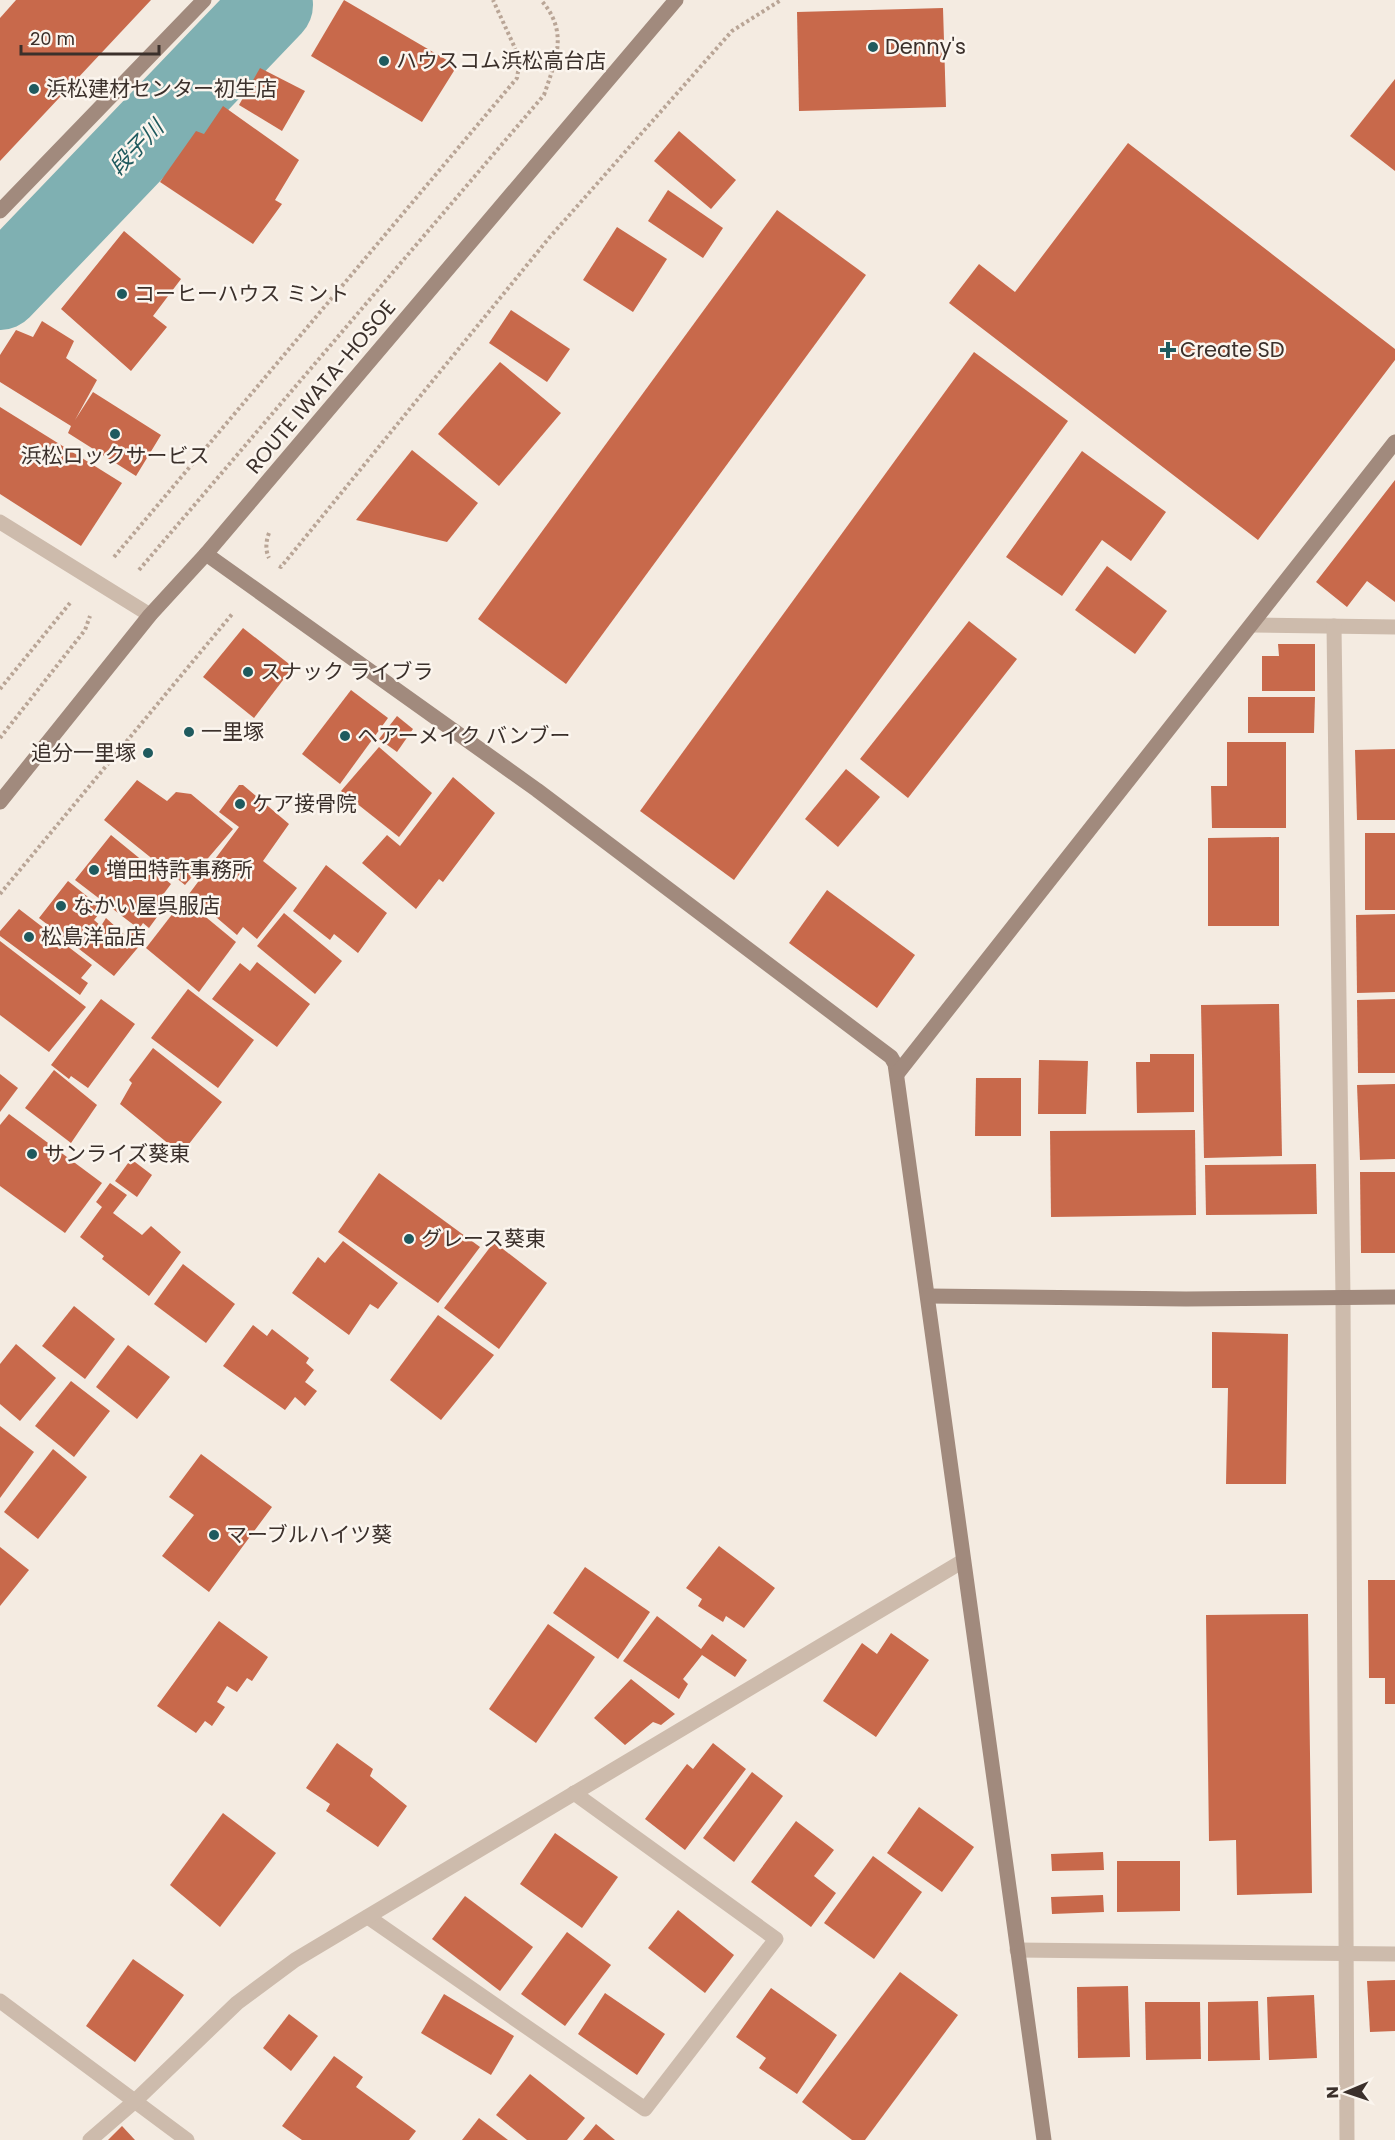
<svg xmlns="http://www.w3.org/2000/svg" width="1395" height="2140" viewBox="0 0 1395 2140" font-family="Poppins,'Noto Sans JP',sans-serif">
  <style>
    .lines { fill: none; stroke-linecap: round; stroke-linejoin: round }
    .river { stroke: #7fb0b2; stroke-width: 82 }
    .building { fill: #c8694b }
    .path { stroke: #b9a596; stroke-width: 4; stroke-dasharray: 3 3; stroke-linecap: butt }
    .street { stroke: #cdbbac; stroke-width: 15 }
    .secondary { stroke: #a18a7d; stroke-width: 15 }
    .poi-dot { fill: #1f5a5e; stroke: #fbf5ee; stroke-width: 2 }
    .labels { text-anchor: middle; stroke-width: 5; stroke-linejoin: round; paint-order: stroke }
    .poi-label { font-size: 21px; fill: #3b302b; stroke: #fbf5ee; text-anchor: start }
    .street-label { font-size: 21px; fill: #3b302b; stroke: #fbf5ee }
    .water-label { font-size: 22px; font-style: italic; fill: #1f5a5e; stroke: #fbf5ee }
  </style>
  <rect width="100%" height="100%" fill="#f4ebe1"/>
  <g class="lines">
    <path class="river" d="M 0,289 L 272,5"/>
  </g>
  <g class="building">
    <path d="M 16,0 L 151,0 L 0,161 L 0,18 Z"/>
    <path d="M 344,0 L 457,66 L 422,122 L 311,56 Z"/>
    <path d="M 943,8 L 946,107 L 799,111 L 797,12 Z"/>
    <path d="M 260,68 L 305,91 L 282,131 L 239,105 Z"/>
    <path d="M 1395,79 L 1395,171 L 1350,136 Z"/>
    <path d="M 223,106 L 299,160 L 275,200 L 282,204 L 253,244 L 160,182 L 196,131 L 204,134 Z"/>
    <path d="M 679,131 L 736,180 L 711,209 L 654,161 Z"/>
    <path d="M 1128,143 L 1395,349 L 1395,360 L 1258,540 L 949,303 L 979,264 L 1015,292 Z"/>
    <path d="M 668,190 L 723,228 L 703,258 L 648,221 Z"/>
    <path d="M 777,210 L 866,275 L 566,684 L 478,619 Z"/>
    <path d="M 617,227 L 667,259 L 633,312 L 583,280 Z"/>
    <path d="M 124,231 L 181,279 L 153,316 L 167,327 L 131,371 L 61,309 Z"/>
    <path d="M 511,310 L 570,349 L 547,382 L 489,343 Z"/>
    <path d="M 42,321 L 74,341 L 66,358 L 97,380 L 75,420 L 93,392 L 161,435 L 136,476 L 68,433 L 71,426 L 0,382 L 0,355 L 16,330 L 33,337 Z"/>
    <path d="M 974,352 L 1068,421 L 734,880 L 640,811 Z"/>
    <path d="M 500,362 L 561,413 L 499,486 L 438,434 Z"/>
    <path d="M 0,407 L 122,483 L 81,546 L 0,494 Z"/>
    <path d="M 412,450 L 478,503 L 447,542 L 356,520 Z"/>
    <path d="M 1082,451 L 1166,512 L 1131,561 L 1102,540 L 1062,596 L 1006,557 Z"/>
    <path d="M 1395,480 L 1395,602 L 1367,581 L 1347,607 L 1316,582 Z"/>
    <path d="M 1107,566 L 1167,611 L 1135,654 L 1075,610 Z"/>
    <path d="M 969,621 L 1017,659 L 908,798 L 860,759 Z"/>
    <path d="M 243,628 L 293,667 L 254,718 L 203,677 Z"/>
    <path d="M 1278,644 L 1315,644 L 1315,691 L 1262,691 L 1262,656 L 1279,656 Z"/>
    <path d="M 351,690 L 388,718 L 340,784 L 302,754 Z"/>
    <path d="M 1248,697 L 1315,697 L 1314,733 L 1248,733 Z"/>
    <path d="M 397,716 L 413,729 L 397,752 L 379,739 Z"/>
    <path d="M 1227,742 L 1286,742 L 1286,828 L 1212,828 L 1211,786 L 1227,786 Z"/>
    <path d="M 379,747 L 432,793 L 399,837 L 341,791 Z"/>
    <path d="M 1395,749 L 1395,820 L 1357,820 L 1355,750 Z"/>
    <path d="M 846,769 L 880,797 L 838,847 L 805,819 Z"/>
    <path d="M 453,777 L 495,813 L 443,882 L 439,879 L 416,909 L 362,863 L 387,835 L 400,846 Z"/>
    <path d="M 137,780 L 167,801 L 176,792 L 191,794 L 233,829 L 185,885 L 104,820 Z"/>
    <path d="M 239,785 L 243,785 L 289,824 L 263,861 L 297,888 L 257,939 L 243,927 L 237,935 L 189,894 L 239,827 L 219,812 Z"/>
    <rect x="1365" y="833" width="30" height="77"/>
    <path d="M 111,835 L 171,884 L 159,900 L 165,906 L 149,928 L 143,923 L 139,929 L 75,880 Z"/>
    <path d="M 1279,837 L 1279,926 L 1208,926 L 1208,838 Z"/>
    <path d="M 326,865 L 387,913 L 358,953 L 334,934 L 330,940 L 293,911 Z"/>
    <path d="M 68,881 L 103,909 L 94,920 L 101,926 L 106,918 L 127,937 L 133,928 L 146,938 L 114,976 L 39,918 Z"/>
    <path d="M 827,890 L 915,955 L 877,1008 L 789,943 Z"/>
    <path d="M 184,899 L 236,942 L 199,992 L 146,948 Z"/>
    <path d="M 19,909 L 92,965 L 81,978 L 88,983 L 80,995 L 0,936 L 0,931 Z"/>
    <path d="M 284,913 L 342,961 L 315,994 L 257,946 Z"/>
    <path d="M 1395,914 L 1395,992 L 1357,993 L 1356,915 Z"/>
    <path d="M 0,941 L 86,1007 L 49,1052 L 0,1015 Z"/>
    <path d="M 257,962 L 310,1004 L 277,1047 L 212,999 L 240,963 L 250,971 Z"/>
    <path d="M 188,989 L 254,1040 L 218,1088 L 151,1038 Z"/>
    <path d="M 101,999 L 135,1024 L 88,1088 L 71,1076 L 69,1079 L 51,1065 Z"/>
    <path d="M 1395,999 L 1395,1073 L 1358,1073 L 1357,1000 Z"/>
    <path d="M 1279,1004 L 1282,1156 L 1204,1158 L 1201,1005 Z"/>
    <path d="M 153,1048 L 222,1102 L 181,1154 L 120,1104 L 132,1083 L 129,1080 Z"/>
    <path d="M 1150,1054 L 1194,1054 L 1194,1112 L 1137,1113 L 1136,1062 L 1150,1062 Z"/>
    <path d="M 1039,1060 L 1088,1061 L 1086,1114 L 1038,1114 Z"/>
    <path d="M 54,1070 L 97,1105 L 71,1143 L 25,1108 Z"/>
    <path d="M 0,1074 L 18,1088 L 0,1112 Z"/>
    <path d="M 976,1078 L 1021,1078 L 1021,1136 L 975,1136 Z"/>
    <path d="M 1395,1084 L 1395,1159 L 1360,1160 L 1357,1085 Z"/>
    <path d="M 9,1114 L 102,1183 L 65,1233 L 0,1186 L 0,1125 Z"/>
    <path d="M 1195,1130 L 1196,1215 L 1051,1217 L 1050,1131 Z"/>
    <path d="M 131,1159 L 152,1175 L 137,1197 L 115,1181 Z"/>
    <path d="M 1316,1164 L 1317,1214 L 1206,1215 L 1205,1165 Z"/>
    <path d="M 1360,1172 L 1395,1172 L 1395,1253 L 1361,1253 Z"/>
    <path d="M 379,1173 L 480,1247 L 438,1303 L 338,1232 Z"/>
    <path d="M 110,1183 L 127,1195 L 113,1213 L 142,1235 L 151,1226 L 181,1252 L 149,1296 L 102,1259 L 104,1256 L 80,1237 L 102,1207 L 96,1202 Z"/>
    <path d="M 343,1241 L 398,1283 L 378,1309 L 370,1304 L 349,1335 L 292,1293 L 318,1257 L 325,1263 Z"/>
    <path d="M 494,1242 L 547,1283 L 499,1349 L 444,1308 Z"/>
    <path d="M 183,1264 L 235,1304 L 206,1343 L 154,1304 Z"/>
    <path d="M 74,1306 L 115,1339 L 85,1379 L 42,1346 Z"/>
    <path d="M 438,1315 L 494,1355 L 441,1420 L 390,1380 Z"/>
    <path d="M 253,1325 L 267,1336 L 272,1329 L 309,1358 L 306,1363 L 314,1370 L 305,1382 L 317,1391 L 305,1406 L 295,1397 L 285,1410 L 223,1366 Z"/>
    <path d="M 1212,1332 L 1288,1334 L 1286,1484 L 1226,1484 L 1228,1388 L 1212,1388 Z"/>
    <path d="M 16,1344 L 56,1378 L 20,1421 L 0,1404 L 0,1364 Z"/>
    <path d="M 128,1345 L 170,1377 L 137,1419 L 96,1387 Z"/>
    <path d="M 71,1381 L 110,1411 L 74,1457 L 35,1426 Z"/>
    <path d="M 0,1426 L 34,1452 L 0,1498 Z"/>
    <path d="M 53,1449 L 87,1477 L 38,1539 L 4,1512 Z"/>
    <path d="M 201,1454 L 272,1507 L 209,1592 L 162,1556 L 194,1515 L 169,1497 Z"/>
    <path d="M 719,1546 L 775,1588 L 744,1628 L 726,1616 L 723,1622 L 698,1606 L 702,1599 L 686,1588 Z"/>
    <path d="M 0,1547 L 29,1570 L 0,1606 Z"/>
    <path d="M 585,1567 L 650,1612 L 618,1659 L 553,1613 Z"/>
    <path d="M 1368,1580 L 1395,1580 L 1395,1704 L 1385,1704 L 1385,1678 L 1369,1678 Z"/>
    <path d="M 1308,1614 L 1312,1893 L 1237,1895 L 1236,1840 L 1209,1841 L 1206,1615 Z"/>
    <path d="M 657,1616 L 701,1649 L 712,1634 L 747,1660 L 735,1677 L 702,1655 L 683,1679 L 688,1684 L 679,1699 L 623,1661 Z"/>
    <path d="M 219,1621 L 268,1657 L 252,1681 L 247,1678 L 237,1692 L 227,1686 L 217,1702 L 225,1707 L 212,1726 L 205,1721 L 196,1733 L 157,1706 Z"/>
    <path d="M 548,1624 L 595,1657 L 536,1743 L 489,1709 Z"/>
    <path d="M 891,1633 L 929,1660 L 876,1737 L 823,1701 L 862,1643 L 877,1654 Z"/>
    <path d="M 631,1679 L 675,1714 L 661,1725 L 653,1722 L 625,1745 L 594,1718 Z"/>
    <path d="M 337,1743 L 373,1769 L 370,1776 L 407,1806 L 378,1847 L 326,1811 L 330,1804 L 306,1788 Z"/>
    <path d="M 713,1743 L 746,1769 L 685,1850 L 645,1819 L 687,1764 L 693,1769 Z"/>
    <path d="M 752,1772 L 783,1796 L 734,1862 L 703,1838 Z"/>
    <path d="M 919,1807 L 974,1847 L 942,1892 L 887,1853 Z"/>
    <path d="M 223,1813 L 276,1853 L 220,1927 L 170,1885 Z"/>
    <path d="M 796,1821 L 834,1850 L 814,1876 L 836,1893 L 811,1927 L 751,1882 Z"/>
    <path d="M 555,1833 L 618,1877 L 582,1928 L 520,1884 Z"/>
    <path d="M 1103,1852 L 1104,1870 L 1052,1871 L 1051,1854 Z"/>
    <path d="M 873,1856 L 922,1892 L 874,1959 L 824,1923 Z"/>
    <path d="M 1117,1861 L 1180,1861 L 1180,1911 L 1117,1912 Z"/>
    <path d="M 1103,1895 L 1104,1912 L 1052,1914 L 1051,1897 Z"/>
    <path d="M 465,1896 L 533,1947 L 500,1991 L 432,1939 Z"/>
    <path d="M 678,1910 L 734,1955 L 705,1993 L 648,1948 Z"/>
    <path d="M 567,1932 L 611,1965 L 565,2026 L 521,1994 Z"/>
    <path d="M 133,1959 L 184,1995 L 135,2062 L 86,2026 Z"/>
    <path d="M 900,1972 L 958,2015 L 865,2140 L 852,2140 L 802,2102 Z"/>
    <path d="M 1395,1980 L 1395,2031 L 1370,2032 L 1367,1981 Z"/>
    <path d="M 1128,1986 L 1130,2057 L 1078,2058 L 1077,1987 Z"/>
    <path d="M 771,1988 L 837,2035 L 797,2094 L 759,2068 L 766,2058 L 736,2037 Z"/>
    <path d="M 605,1993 L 665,2034 L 637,2075 L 578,2034 Z"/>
    <path d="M 444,1994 L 514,2036 L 491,2075 L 421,2033 Z"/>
    <path d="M 1314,1995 L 1317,2058 L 1269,2060 L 1267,1997 Z"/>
    <path d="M 1258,2001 L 1260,2060 L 1208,2061 L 1208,2002 Z"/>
    <path d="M 1145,2002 L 1200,2002 L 1201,2059 L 1146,2060 Z"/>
    <path d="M 289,2014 L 318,2036 L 291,2071 L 263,2048 Z"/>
    <path d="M 334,2056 L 363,2077 L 356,2087 L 416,2131 L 409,2140 L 302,2140 L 282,2126 Z"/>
    <path d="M 530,2074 L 585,2118 L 567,2140 L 527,2140 L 496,2115 Z"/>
    <path d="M 479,2118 L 508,2140 L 462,2140 Z"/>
    <path d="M 596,2124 L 615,2140 L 583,2140 Z"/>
    <path d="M 122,2126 L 135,2140 L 108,2140 Z"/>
  </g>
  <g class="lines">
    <g class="path">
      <path d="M 269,533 C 266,541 265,550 269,558"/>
      <path d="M 114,557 L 517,78 L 520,59 L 493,0"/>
      <path d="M 279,566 L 281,567 L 549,238 L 732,31 L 781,0"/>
      <path d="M 139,570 L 544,95 C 556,59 569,32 541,0"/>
      <path d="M 0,689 L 70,603"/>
      <path d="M 0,738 L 85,630 L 90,616"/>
      <path d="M 0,894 L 233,613"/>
    </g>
    <g class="street">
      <path d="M 0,522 L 150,615"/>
      <path d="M 1252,625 L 1395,627"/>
      <path d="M 1334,626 L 1343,1298 L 1347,2140"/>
      <path d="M 368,1917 L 645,2109 L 776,1939 L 574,1793"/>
      <path d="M 1017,1950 L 1395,1954"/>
      <path d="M 0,2001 L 187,2140"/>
      <path d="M 90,2140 L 135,2101 L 237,2003 L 295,1960 L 963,1561"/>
    </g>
    <g class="secondary">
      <path d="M 0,211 L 204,0"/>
      <path d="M 206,554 L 537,790 L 875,1045 L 891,1057 L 895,1064 L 1044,2140"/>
      <path d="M 0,802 L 150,615 L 206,554 L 676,0"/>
      <path d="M 897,1074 L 1395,442"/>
      <path d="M 928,1296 L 1186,1299 L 1395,1297"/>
    </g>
  </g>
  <g class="poi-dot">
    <circle cx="873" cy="47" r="6"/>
    <circle cx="384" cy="61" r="6"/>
    <circle cx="34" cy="89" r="6"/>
    <circle cx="122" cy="294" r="6"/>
    <path d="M1165 341h6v6h6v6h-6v6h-6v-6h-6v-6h6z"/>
    <circle cx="115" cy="434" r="6"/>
    <circle cx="248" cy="672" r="6"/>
    <circle cx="189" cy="732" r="6"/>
    <circle cx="345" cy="736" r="6"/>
    <circle cx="148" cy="753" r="6"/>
    <circle cx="240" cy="804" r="6"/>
    <circle cx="94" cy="870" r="6"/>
    <circle cx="61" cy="906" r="6"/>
    <circle cx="29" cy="937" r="6"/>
    <circle cx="32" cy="1154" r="6"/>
    <circle cx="409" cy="1239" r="6"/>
    <circle cx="214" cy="1535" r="6"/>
  </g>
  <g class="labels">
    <g class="poi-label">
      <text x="885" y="54">Denny's</text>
      <text x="396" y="68">ハウスコム浜松高台店</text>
      <text x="46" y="96">浜松建材センター初生店</text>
      <text x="134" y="301">コーヒーハウス ミント</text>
      <text x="1180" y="357">Create SD</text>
      <text x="115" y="463" text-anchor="middle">浜松ロックサービス</text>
      <text x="260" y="679">スナック ライブラ</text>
      <text x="201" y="739">一里塚</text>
      <text x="357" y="743">ヘアーメイク バンブー</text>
      <text x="136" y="760" text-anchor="end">追分一里塚</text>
      <text x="252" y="811">ケア接骨院</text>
      <text x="106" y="877">増田特許事務所</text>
      <text x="73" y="913">なかい屋呉服店</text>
      <text x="41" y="944">松島洋品店</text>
      <text x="44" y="1161">サンライズ葵東</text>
      <text x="421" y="1246">グレース葵東</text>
      <text x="226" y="1542">マーブルハイツ葵</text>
    </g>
    <g class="street-label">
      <text transform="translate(321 387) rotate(-50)" y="7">ROUTE IWATA-HOSOE</text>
    </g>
    <g class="water-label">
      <text transform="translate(136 147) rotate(-46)" y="8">段子川</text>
    </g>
  </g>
  <g transform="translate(1347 2092) rotate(268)" stroke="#fbf5ee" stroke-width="4.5" paint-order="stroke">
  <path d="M0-4.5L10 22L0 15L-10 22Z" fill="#3b302b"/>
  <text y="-9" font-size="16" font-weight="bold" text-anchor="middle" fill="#3b302b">N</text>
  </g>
  <path d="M21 45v9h138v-9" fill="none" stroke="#3b302b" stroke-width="3"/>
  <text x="30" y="45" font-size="18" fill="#3b302b" stroke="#fbf5ee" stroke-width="4.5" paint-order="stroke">20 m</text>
</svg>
